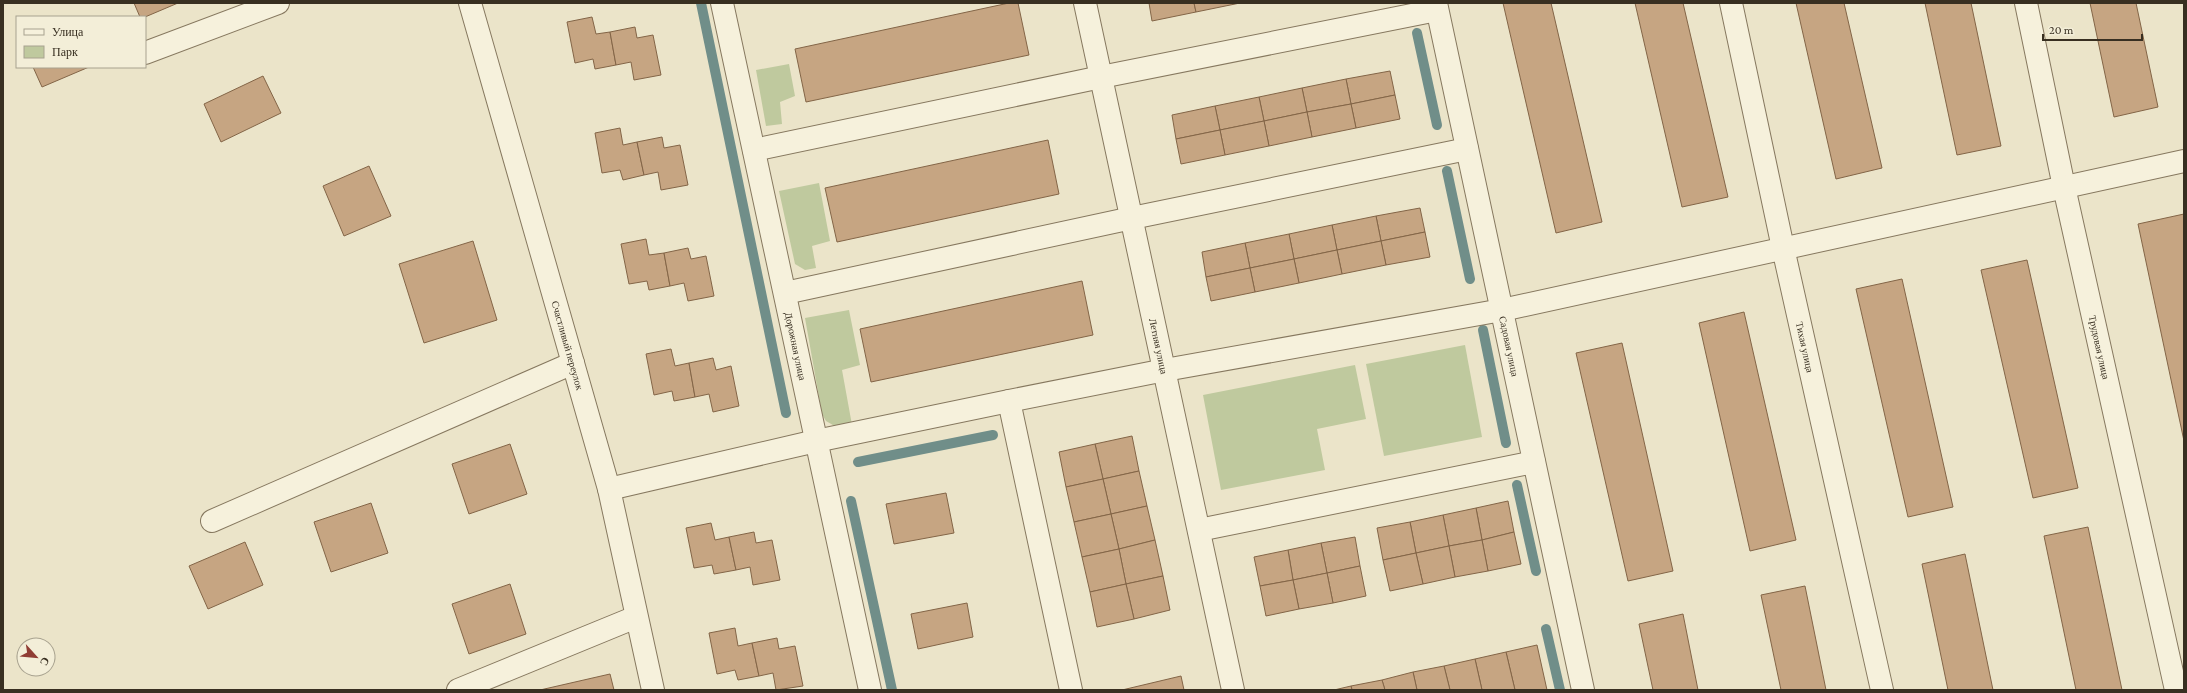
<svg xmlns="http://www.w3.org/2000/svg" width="2187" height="693" viewBox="0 0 2187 693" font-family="'Crimson Pro',serif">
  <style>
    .green { fill: #bfc99e }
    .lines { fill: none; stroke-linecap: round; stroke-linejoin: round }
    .stream { stroke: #708e89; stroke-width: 10 }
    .building { fill: #c6a582; stroke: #836547 }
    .minor-casing { stroke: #86785f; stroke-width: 24 }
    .minor { stroke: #f6f1dc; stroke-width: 22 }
    .labels { text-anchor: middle; stroke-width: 3.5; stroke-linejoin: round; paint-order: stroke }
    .street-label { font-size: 10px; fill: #382f21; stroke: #f3eed8 }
  </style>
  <rect width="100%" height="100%" fill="#ebe4c9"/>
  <g class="green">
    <path d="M 789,64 L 795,96 L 780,102 L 782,124 L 766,126 L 756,70 Z"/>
    <path d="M 819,183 L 830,241 L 812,246 L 816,268 L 805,270 L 795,264 L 779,191 Z"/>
    <path d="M 849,310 L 860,365 L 842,370 L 852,425 L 838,428 L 826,421 L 822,414 L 805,318 Z"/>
    <path d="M 1465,345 L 1482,437 L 1384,456 L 1366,364 Z"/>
    <path d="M 1355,365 L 1366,419 L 1317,429 L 1325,470 L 1221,490 L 1203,395 Z"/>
  </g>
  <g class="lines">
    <g class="stream">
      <path d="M 701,3 L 786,413"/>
      <path d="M 1417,33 L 1437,125"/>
      <path d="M 1447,171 L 1470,279"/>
      <path d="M 1483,330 L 1506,443"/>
      <path d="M 858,462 L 993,435"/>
      <path d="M 1517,485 L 1536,571"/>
      <path d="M 851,501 L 892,690"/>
      <path d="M 1546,629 L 1560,690"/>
    </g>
  </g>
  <g class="building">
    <path d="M 134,3 L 178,3 L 145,17 L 140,17 Z"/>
    <path d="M 1009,3 L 1018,3 L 1029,55 L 806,102 L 795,49 Z"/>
    <path d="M 1149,3 L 1194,3 L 1196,12 L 1152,21 Z"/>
    <path d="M 1194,3 L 1240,3 L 1196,12 Z"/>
    <path d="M 1503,3 L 1551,3 L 1602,222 L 1556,233 Z"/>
    <path d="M 1635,3 L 1683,3 L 1728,197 L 1682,207 Z"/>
    <path d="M 1796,3 L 1844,3 L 1882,168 L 1836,179 Z"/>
    <path d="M 1925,3 L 1971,3 L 2001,146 L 1957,155 Z"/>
    <path d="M 2090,3 L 2136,3 L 2158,107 L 2114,117 Z"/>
    <path d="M 592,17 L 596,34 L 610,32 L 616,65 L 595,69 L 593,59 L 575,63 L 567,22 Z"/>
    <path d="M 635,27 L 637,38 L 653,35 L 661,75 L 634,80 L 631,62 L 616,65 L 610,32 Z"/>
    <path d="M 33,67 L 89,67 L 42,87 Z"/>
    <path d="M 1390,71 L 1395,95 L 1351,104 L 1346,79 Z"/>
    <path d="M 263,76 L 281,113 L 221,142 L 204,104 Z"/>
    <path d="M 1346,79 L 1351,104 L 1307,112 L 1302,88 Z"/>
    <path d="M 1302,88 L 1307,112 L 1264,121 L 1259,97 Z"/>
    <path d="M 1395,95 L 1400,119 L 1356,128 L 1351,104 Z"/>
    <path d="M 1259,97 L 1264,121 L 1220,130 L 1215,106 Z"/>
    <path d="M 1351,104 L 1356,128 L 1312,137 L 1307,112 Z"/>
    <path d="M 1215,106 L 1220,130 L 1176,139 L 1172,115 Z"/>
    <path d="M 1307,112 L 1312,137 L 1269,146 L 1264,121 Z"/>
    <path d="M 1264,121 L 1269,146 L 1225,155 L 1220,130 Z"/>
    <path d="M 620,128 L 623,145 L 637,142 L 644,175 L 623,180 L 620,170 L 602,173 L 595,133 Z"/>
    <path d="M 1220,130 L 1225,155 L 1181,164 L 1176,139 Z"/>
    <path d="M 662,137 L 664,148 L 680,145 L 688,185 L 661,190 L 658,172 L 644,175 L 637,142 Z"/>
    <path d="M 1048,140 L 1059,194 L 837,242 L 825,188 Z"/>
    <path d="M 369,166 L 391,216 L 344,236 L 323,186 Z"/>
    <path d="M 1420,208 L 1425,232 L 1381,241 L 1376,216 Z"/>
    <path d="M 2184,214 L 2184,441 L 2138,224 Z"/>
    <path d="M 1376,216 L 1381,241 L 1337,250 L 1332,225 Z"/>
    <path d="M 1332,225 L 1337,250 L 1294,259 L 1289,234 Z"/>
    <path d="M 1425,232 L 1430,257 L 1386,265 L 1381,241 Z"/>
    <path d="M 1289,234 L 1294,259 L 1250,268 L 1245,243 Z"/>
    <path d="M 646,239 L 649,255 L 664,253 L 670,286 L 649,290 L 647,281 L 629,284 L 621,244 Z"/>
    <path d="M 473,241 L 497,320 L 424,343 L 399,264 Z"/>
    <path d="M 1381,241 L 1386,265 L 1342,274 L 1337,250 Z"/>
    <path d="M 1245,243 L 1250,268 L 1206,277 L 1202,252 Z"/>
    <path d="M 688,248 L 691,259 L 706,256 L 714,296 L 688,301 L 684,283 L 670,286 L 664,253 Z"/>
    <path d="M 1337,250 L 1342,274 L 1299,283 L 1294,259 Z"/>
    <path d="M 1294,259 L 1299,283 L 1255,292 L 1250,268 Z"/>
    <path d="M 2027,260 L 2078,488 L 2033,498 L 1981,270 Z"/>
    <path d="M 1250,268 L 1255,292 L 1211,301 L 1206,277 Z"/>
    <path d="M 1902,279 L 1953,507 L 1908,517 L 1856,289 Z"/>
    <path d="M 1082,281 L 1093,335 L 871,382 L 860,329 Z"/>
    <path d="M 1744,312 L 1796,540 L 1750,551 L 1699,323 Z"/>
    <path d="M 1622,343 L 1673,571 L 1628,581 L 1576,353 Z"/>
    <path d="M 671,349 L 675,366 L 689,363 L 695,397 L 674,401 L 672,391 L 654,395 L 646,354 Z"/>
    <path d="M 713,358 L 716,370 L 731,366 L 739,406 L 713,412 L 709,394 L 695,397 L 689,363 Z"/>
    <path d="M 1132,436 L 1139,471 L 1103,479 L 1095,444 Z"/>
    <path d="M 510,444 L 527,494 L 469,514 L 452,464 Z"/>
    <path d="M 1095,444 L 1103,479 L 1066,487 L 1059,452 Z"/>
    <path d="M 1139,471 L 1147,506 L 1111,514 L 1103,479 Z"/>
    <path d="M 1103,479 L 1111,514 L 1074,522 L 1066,487 Z"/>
    <path d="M 946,493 L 954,533 L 894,544 L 886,504 Z"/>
    <path d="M 1508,501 L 1514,532 L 1482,540 L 1476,508 Z"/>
    <path d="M 371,503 L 388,553 L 331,572 L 314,522 Z"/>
    <path d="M 1147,506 L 1155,540 L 1119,549 L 1111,514 Z"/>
    <path d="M 1476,508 L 1482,540 L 1449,546 L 1443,515 Z"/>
    <path d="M 1111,514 L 1119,549 L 1082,557 L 1074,522 Z"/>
    <path d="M 1443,515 L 1449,546 L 1416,553 L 1410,522 Z"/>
    <path d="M 1410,522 L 1416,553 L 1383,560 L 1377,528 Z"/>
    <path d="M 711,523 L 715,540 L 729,537 L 736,570 L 714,574 L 712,565 L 694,568 L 686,528 Z"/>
    <path d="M 2088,527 L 2122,690 L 2076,690 L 2044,536 Z"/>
    <path d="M 754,532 L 756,543 L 772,540 L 780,580 L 753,585 L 750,567 L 736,570 L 729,537 Z"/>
    <path d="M 1514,532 L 1521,564 L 1488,571 L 1482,540 Z"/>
    <path d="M 1355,537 L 1360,566 L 1327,573 L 1321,543 Z"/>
    <path d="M 1155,540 L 1163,576 L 1126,584 L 1119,549 Z"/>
    <path d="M 1482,540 L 1488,571 L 1455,577 L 1449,546 Z"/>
    <path d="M 245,542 L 263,585 L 208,609 L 189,566 Z"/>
    <path d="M 1321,543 L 1327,573 L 1293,580 L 1288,550 Z"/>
    <path d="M 1449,546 L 1455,577 L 1423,584 L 1416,553 Z"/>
    <path d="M 1119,549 L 1126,584 L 1090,592 L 1082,557 Z"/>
    <path d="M 1288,550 L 1293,580 L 1260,586 L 1254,557 Z"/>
    <path d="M 1416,553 L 1423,584 L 1390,591 L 1383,560 Z"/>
    <path d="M 1965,554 L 1993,690 L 1948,690 L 1922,564 Z"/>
    <path d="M 1360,566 L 1366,596 L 1333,603 L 1327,573 Z"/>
    <path d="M 1327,573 L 1333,603 L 1299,609 L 1293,580 Z"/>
    <path d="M 1163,576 L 1170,610 L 1134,619 L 1126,584 Z"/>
    <path d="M 1293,580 L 1299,609 L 1266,616 L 1260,586 Z"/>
    <path d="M 510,584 L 526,634 L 469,654 L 452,604 Z"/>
    <path d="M 1126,584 L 1134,619 L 1097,627 L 1090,592 Z"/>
    <path d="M 1805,586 L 1826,690 L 1781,690 L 1761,595 Z"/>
    <path d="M 967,603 L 973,637 L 918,649 L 911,614 Z"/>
    <path d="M 1683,614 L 1698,690 L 1653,690 L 1639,624 Z"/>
    <path d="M 735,628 L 738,646 L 752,643 L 759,676 L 738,680 L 735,670 L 717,674 L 709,633 Z"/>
    <path d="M 777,638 L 779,649 L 795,646 L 803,686 L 776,690 L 773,673 L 759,676 L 752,643 Z"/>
    <path d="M 1537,645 L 1547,690 L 1515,690 L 1506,652 Z"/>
    <path d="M 1506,652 L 1515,690 L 1482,690 L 1475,659 Z"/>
    <path d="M 1475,659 L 1482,690 L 1450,690 L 1444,666 Z"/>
    <path d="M 1444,666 L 1450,690 L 1417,690 L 1413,672 Z"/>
    <path d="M 1413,672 L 1417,690 L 1385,690 L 1382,680 Z"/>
    <path d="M 610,674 L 614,690 L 540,690 Z"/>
    <path d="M 1181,676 L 1184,690 L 1122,690 Z"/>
    <path d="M 1382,680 L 1385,690 L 1352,690 L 1351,686 Z"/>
    <path d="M 1351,686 L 1352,690 L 1334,690 Z"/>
  </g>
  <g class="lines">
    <defs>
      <g id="minor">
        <path id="s1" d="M 470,3 L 609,489 L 653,690"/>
        <path id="s2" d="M 722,3 L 870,690"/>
        <path id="s3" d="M 1085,3 L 1233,690"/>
        <path id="s4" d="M 1436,3 L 1583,690"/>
        <path id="s5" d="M 1731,3 L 1783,248 L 1882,690"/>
        <path id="s6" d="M 2026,3 L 2064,187 L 2176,690"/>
        <path d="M 145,53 L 278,3"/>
        <path d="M 754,150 L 1101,77 L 1437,10"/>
        <path d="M 785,293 L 1132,218 L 1467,149"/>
        <path d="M 1009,401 L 1071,690"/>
        <path d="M 609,489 L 816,441 L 1009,401 L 1165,370 L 1502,310 L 2184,161"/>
        <path d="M 212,521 L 573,363"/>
        <path d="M 1199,530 L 1534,462"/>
        <path d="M 458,690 L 636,617"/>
      </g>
    </defs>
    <use href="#minor" class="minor-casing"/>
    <use href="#minor" class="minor"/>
  </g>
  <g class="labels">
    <g class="street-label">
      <text dy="4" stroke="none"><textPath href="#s1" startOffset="356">Счастливый переулок</textPath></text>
      <text dy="4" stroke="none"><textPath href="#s2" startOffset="351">Дорожная улица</textPath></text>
      <text dy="4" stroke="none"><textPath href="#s3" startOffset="351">Летняя улица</textPath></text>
      <text dy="4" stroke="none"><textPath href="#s4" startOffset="351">Садовая улица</textPath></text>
      <text dy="4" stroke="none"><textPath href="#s5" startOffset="352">Тихая улица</textPath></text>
      <text dy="4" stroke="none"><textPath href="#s6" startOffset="352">Трудовая улица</textPath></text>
    </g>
  </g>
  <rect width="2187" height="693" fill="none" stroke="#382f21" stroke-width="8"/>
  <rect x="16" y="16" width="130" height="52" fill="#f3eed8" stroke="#a8a28f"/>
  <rect x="24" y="29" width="20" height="6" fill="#f6f1dc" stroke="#a8a28f"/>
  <text x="52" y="36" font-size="12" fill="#382f21">Улица</text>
  <rect x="24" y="46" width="20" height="12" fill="#bfc99e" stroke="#a8a28f"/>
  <text x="52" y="56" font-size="12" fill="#382f21">Парк</text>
  <g transform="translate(36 657) rotate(117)"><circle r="19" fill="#f3eed8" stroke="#a8a28f"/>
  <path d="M0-3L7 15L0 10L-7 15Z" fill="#903d34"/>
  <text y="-6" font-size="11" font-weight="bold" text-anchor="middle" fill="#382f21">С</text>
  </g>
  <path d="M2043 34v6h99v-6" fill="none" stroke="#382f21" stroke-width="2"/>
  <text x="2049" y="34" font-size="12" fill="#382f21" stroke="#f3eed8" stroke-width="3" paint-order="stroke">20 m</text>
</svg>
